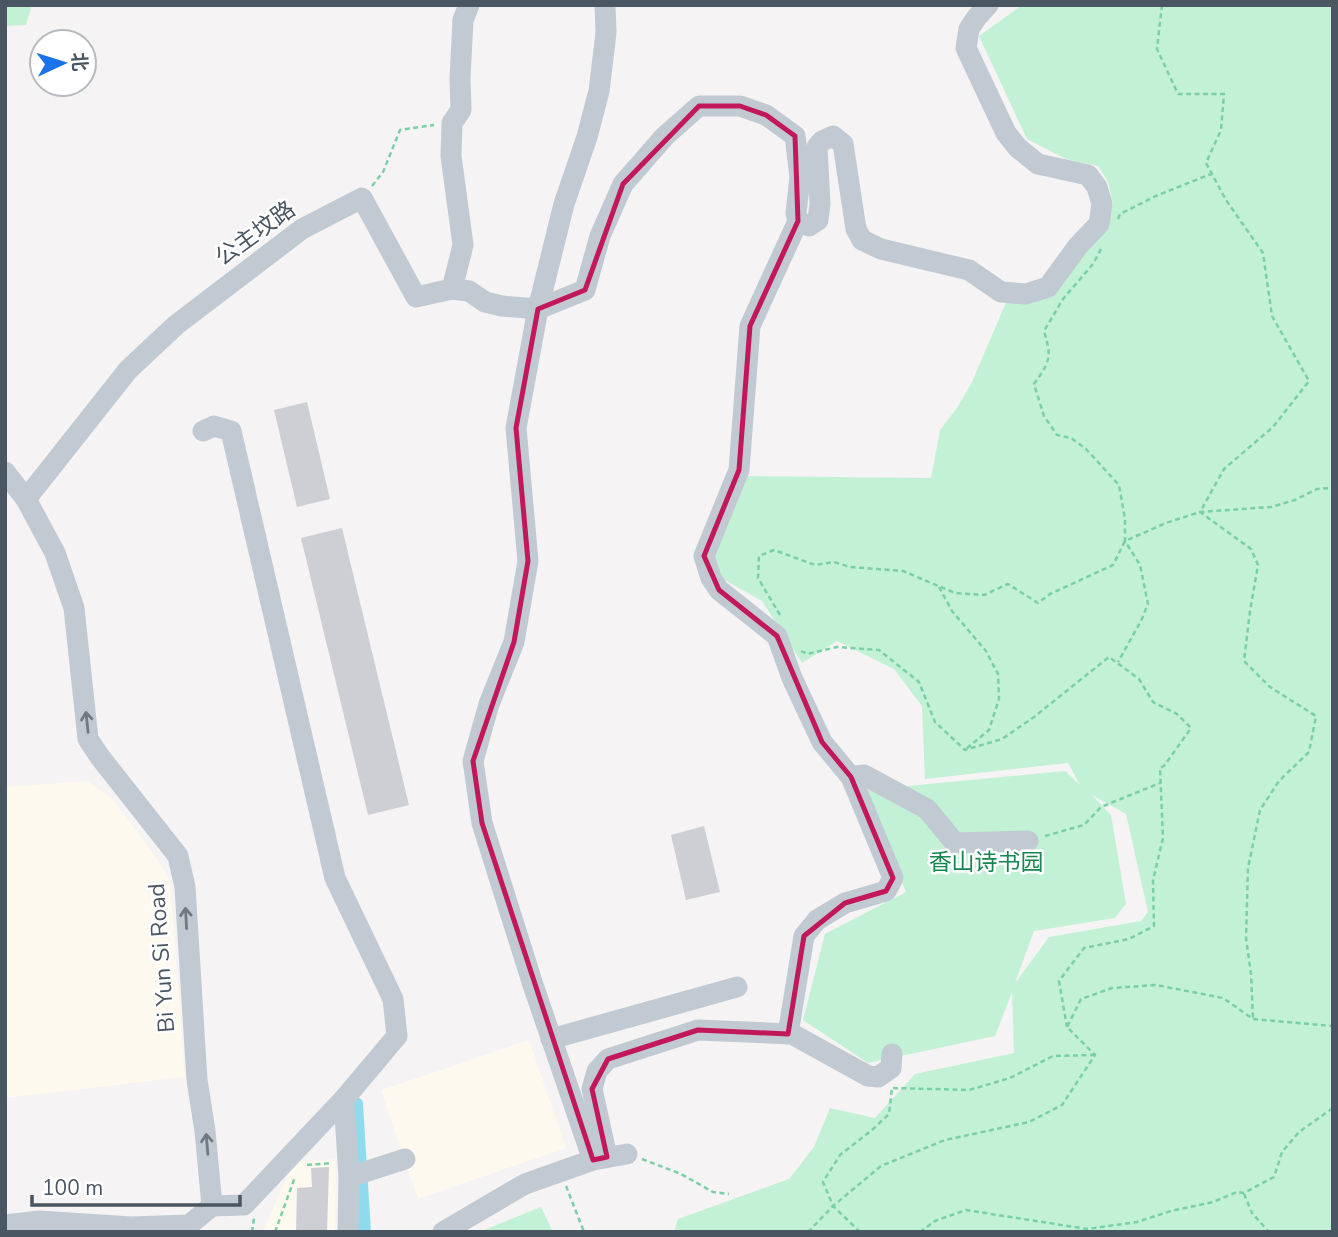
<svg xmlns="http://www.w3.org/2000/svg" width="1338" height="1237" viewBox="0 0 1338 1237" font-family="'Nunito Sans','Noto Sans SC',sans-serif">
  <style>
    .commercial { fill: #fdf9ef }
    .green { fill: #c3f1d5; fill-rule: evenodd }
    .lines { fill: none; stroke-linecap: round; stroke-linejoin: round }
    .canal { stroke: #90daee; stroke-width: 14 }
    .building { fill: #cdcfd5 }
    .path { stroke: #7ad0a6; stroke-width: 2.5; stroke-dasharray: 5 3.5; stroke-linecap: butt }
    .minor { stroke: #c1cad2; stroke-width: 21 }
    .oneway { stroke: #6e7983 }
    .marked { fill: none; stroke: #c2185b; stroke-width: 5; stroke-linejoin: round }
    .labels { text-anchor: middle; stroke-width: 5; stroke-linejoin: round; paint-order: stroke }
    .street-label { font-size: 23px; fill: #4a5661; stroke: #fff }
    .park-label { font-size: 23px; fill: #17864f; stroke: #fff }
  </style>
  <rect width="100%" height="100%" fill="#f5f3f3"/>
  <g class="commercial">
    <path d="M 88,781 L 114,801 L 151,850 L 168,876 L 171,895 L 185,1077 L 5,1098 L 5,787 Z"/>
    <path d="M 529,1040 L 566,1148 L 418,1199 L 381,1090 Z"/>
    <path d="M 336,1159 L 335,1232 L 262,1232 L 294,1162 Z"/>
  </g>
  <g class="green">
    <path d="M 5,5 L 32,5 L 26,25 L 5,26 Z"/>
    <path d="M 1022,5 L 1333,5 L 1333,1232 L 674,1232 L 678,1219 L 789,1179 L 814,1147 L 830,1108 L 875,1118 L 915,1074 L 1014,1053 L 1012,992 L 995,1036 L 868,1063 L 803,1020 L 825,934 L 906,892 L 865,790 L 1065,771 L 1080,785 L 1068,763 L 925,779 L 922,706 L 894,669 L 837,641 L 802,663 L 762,601 L 714,574 L 710,556 L 747,476 L 931,478 L 940,430 L 957,408 L 972,382 L 1007,300 L 1035,299 L 1103,230 L 1113,204 L 1108,182 L 1098,166 L 1066,159 L 1027,139 L 979,36 ZM 1092,795 L 1126,814 L 1148,912 L 1141,921 L 1049,937 L 1015,983 L 1034,931 L 1115,918 L 1126,904 L 1111,815 Z"/>
    <path d="M 541,1207 L 553,1232 L 479,1232 Z"/>
  </g>
  <g class="lines">
    <path class="canal" d="M 356,1104 L 364,1232"/>
  </g>
  <g class="building">
    <path d="M 307,402 L 330,499 L 297,507 L 274,410 Z"/>
    <path d="M 342,528 L 409,805 L 368,815 L 301,538 Z"/>
    <path d="M 704,826 L 720,892 L 686,900 L 671,835 Z"/>
    <path d="M 329,1167 L 327,1232 L 296,1232 L 297,1188 L 312,1187 L 311,1168 Z"/>
  </g>
  <g class="lines">
    <g class="path">
      <path d="M 1162,5 L 1157,49 L 1178,94 L 1224,94 L 1221,130 L 1206,163 L 1226,200 L 1263,253 L 1272,316 L 1309,381 L 1273,427 L 1224,469 L 1200,512 L 1251,549 L 1258,565 L 1250,611 L 1244,661 L 1270,687 L 1316,716 L 1309,752 L 1279,781 L 1260,810 L 1248,868 L 1246,938 L 1251,974 L 1253,1019"/>
      <path d="M 372,186 L 383,172 L 400,130 L 434,125"/>
      <path d="M 1118,219 L 1120,214 L 1158,195 L 1211,174"/>
      <path d="M 1101,249 L 1093,264 L 1063,299 L 1044,331 C 1052,357 1050,362 1034,384 L 1044,416 L 1057,435 L 1071,438 L 1086,449 L 1119,485 L 1125,519 L 1125,541 L 1140,565 L 1148,604 L 1141,621 L 1118,662"/>
      <path d="M 939,587 L 952,611 L 986,651 L 998,674 L 999,699 L 989,730 L 966,749"/>
      <path d="M 780,615 L 758,578 L 759,556 L 774,550 L 815,565 L 834,562 L 850,567 L 903,571 L 955,593 L 984,595 L 1008,584 L 1038,603 L 1050,594 L 1113,565 L 1125,541 L 1166,523 L 1200,512 L 1271,507 L 1295,500 L 1317,489 L 1333,488"/>
      <path d="M 801,651 L 807,654 L 837,647 L 879,650 L 919,682 L 935,722 L 965,750 L 1002,739 L 1034,717 L 1109,657 L 1139,679 L 1153,702 L 1177,714 L 1191,728 L 1164,766 L 1160,768 L 1163,838 L 1153,880 L 1154,926 L 1129,939 L 1084,948 L 1059,981 L 1067,1027"/>
      <path d="M 1045,836 L 1084,825 L 1101,807 L 1160,783"/>
      <path d="M 893,1088 L 969,1090 L 1010,1078 L 1053,1056 L 1095,1055"/>
      <path d="M 642,1159 L 681,1174 L 713,1192 L 729,1194"/>
      <path d="M 307,1165 L 332,1163"/>
      <path d="M 566,1186 L 584,1232"/>
      <path d="M 1244,1194 L 1252,1213 L 1269,1232"/>
      <path d="M 252,1232 L 254,1218"/>
      <path d="M 275,1232 L 295,1177"/>
      <path d="M 808,1232 L 833,1206 L 881,1166 L 945,1140 L 1029,1122 L 1062,1105 L 1095,1055 L 1067,1027 L 1081,999 L 1112,988 L 1156,985 L 1223,998 L 1253,1019 L 1333,1026"/>
      <path d="M 860,1232 L 833,1206 L 823,1182 L 840,1155 L 872,1130 L 889,1114 L 892,1088"/>
      <path d="M 920,1232 L 935,1221 L 966,1210 L 1087,1229 L 1137,1222 L 1171,1211 L 1213,1202 L 1237,1192 L 1244,1193 L 1274,1177 L 1282,1152 L 1299,1132 L 1333,1108"/>
      <path d="M 1331,1232 L 1333,1231"/>
    </g>
    <g class="minor">
      <path d="M 452,289 L 463,245 L 451,156 L 452,123 L 461,110 L 460,78 L 463,20 L 469,5"/>
      <path d="M 203,431 L 214,426 L 231,431 L 335,878 L 393,999 L 397,1036 L 344,1099 L 349,1177 L 348,1232"/>
      <path d="M 5,472 L 26,499 L 55,553 L 74,608 L 88,739 L 100,757 L 178,856 L 185,887 L 197,1080 L 205,1131 L 212,1206 L 189,1225 L 131,1227 L 39,1221 L 5,1225"/>
      <path d="M 26,499 L 128,370 L 176,325 L 302,229 L 362,198 L 416,297 L 452,289 L 469,291 L 485,302 L 502,306 L 538,309 L 585,290 L 600,236 L 623,184 L 665,136 L 699,106 L 740,106 L 766,115 L 795,136 L 800,177 L 796,213 L 798,221 L 809,226 L 818,220 L 820,204 L 817,147 L 822,141 L 833,136 L 843,144 L 856,229 L 862,240 L 881,249 L 969,270 L 1001,292 L 1026,294 L 1048,287 L 1078,246 L 1099,224 L 1102,204 L 1097,187 L 1088,175 L 1038,164 L 1018,148 L 1006,133 L 966,48 L 969,29 L 977,17 L 988,5"/>
      <path d="M 851,777 L 864,775 L 927,809 L 955,843 L 1028,841"/>
      <path d="M 788,1034 L 804,936 L 817,920 L 845,903 L 886,891 L 893,878 L 851,777 L 822,742 L 792,678 L 777,636 L 719,590 L 711,578 L 704,556 L 739,470 L 750,326 L 798,221"/>
      <path d="M 551,1039 L 737,987"/>
      <path d="M 607,1157 L 592,1089 L 597,1071 L 608,1059 L 698,1030 L 792,1034 L 868,1076 L 878,1077 L 891,1068 L 892,1054"/>
      <path d="M 593,1160 L 533,985 L 482,823 L 473,761 L 489,704 L 514,642 L 528,561 L 516,428 L 538,309 L 564,204 L 587,137 L 599,91 L 606,33 L 605,5"/>
      <path d="M 349,1177 L 405,1159"/>
      <path d="M 212,1206 L 244,1205 L 344,1099"/>
      <path d="M 443,1232 L 525,1184 L 593,1160 L 627,1154"/>
    </g>
  </g>
  <defs><path id="oneway-shaft" d="M-6 0H5M1.5-3L5.5 0L1.5 3" fill="none" stroke-width="1.6" stroke-linecap="round" stroke-linejoin="round" transform="scale(1.75)"/></defs>
  <g class="oneway">
    <use href="#oneway-shaft" transform="translate(87 722) rotate(-96)"/>
    <use href="#oneway-shaft" transform="translate(186 918) rotate(-93)"/>
    <use href="#oneway-shaft" transform="translate(207 1144) rotate(-95)"/>
  </g>
  <path class="marked" d="M 699,106 L 740,106 L 766,115 L 795,136 L 798,221 L 750,326 L 739,470 L 704,556 L 719,590 L 777,636 L 822,742 L 851,777 L 893,878 L 886,891 L 845,903 L 804,936 L 788,1034 L 698,1030 L 608,1059 L 592,1089 L 607,1157 L 593,1160 L 482,823 L 473,761 L 514,642 L 528,561 L 516,428 L 538,309 L 585,290 L 623,184 Z"/>
  <g class="labels">
    <g class="street-label">
      <text transform="translate(255 233) rotate(-36)" y="8">公主坟路</text>
      <text transform="translate(161 958) rotate(-94)" y="8">Bi Yun Si Road</text>
    </g>
    <g class="park-label">
      <text x="986" y="870">香山诗书园</text>
    </g>
  </g>
  <rect width="1338" height="1237" fill="none" stroke="#4a5661" stroke-width="14"/>
  <g transform="translate(63 63) rotate(86)"><circle r="33" fill="#ffffff" stroke="#b7bbc0" stroke-width="2"/>
  <path d="M0-5L12 26L0 18L-12 26Z" fill="#1a73e8"/>
  <text y="-10" font-size="19" font-weight="bold" text-anchor="middle" fill="#4a5661">北</text>
  </g>
  <path d="M32 1195v10h208v-10" fill="none" stroke="#4a5661" stroke-width="3.5"/>
  <text x="42" y="1195" font-size="21" fill="#4a5661" stroke="#ffffff" stroke-width="5" paint-order="stroke">100 m</text>
</svg>
